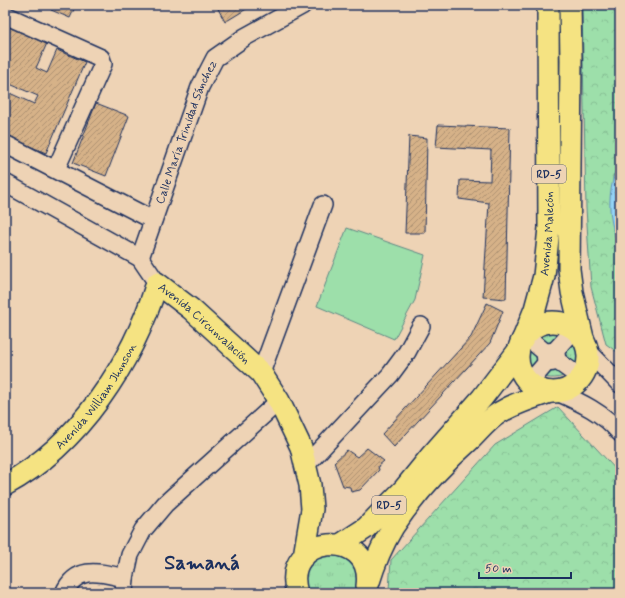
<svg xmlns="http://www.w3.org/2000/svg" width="625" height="598" viewBox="0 0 625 598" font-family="Mynerve,sans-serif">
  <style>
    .grass { fill: url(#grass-tufts); stroke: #5c8784 }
    .forest { fill: url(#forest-crowns); stroke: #5c8784 }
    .pitch { fill: #9ddfaa; stroke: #5c8784 }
    .water { fill: url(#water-ripples); stroke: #6391b9 }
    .building { fill: url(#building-hatch); stroke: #1b2f5e }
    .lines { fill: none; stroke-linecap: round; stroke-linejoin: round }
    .minor-casing { stroke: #1b2f5e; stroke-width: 20 }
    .major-casing { stroke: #1b2f5e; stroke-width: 24 }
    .minor { stroke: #eed3b5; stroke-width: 17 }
    .major { stroke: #f5e382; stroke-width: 21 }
    .labels { text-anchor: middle; stroke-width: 3; stroke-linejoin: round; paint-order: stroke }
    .shield { fill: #eed3b5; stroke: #5a6078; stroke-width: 1 }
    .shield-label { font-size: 11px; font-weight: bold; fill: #1b2f5e }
    .street-label { font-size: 12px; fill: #1b2f5e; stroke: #eed3b5 }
    .town-label { font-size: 20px; font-weight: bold; fill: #1b2f5e; stroke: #eed3b5 }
  </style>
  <defs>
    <pattern id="grass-tufts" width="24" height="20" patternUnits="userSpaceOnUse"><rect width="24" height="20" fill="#9ddfaa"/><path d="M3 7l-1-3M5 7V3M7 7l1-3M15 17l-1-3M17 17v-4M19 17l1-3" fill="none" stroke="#87c095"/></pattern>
    <pattern id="forest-crowns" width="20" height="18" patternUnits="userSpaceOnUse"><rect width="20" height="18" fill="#9ddfaa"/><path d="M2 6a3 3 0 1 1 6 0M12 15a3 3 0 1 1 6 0" fill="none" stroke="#87c095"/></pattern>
    <pattern id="water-ripples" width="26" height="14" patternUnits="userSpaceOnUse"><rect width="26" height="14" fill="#93d3f5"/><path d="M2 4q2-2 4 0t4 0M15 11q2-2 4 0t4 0" fill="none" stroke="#7eb5d4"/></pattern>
    <pattern id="building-hatch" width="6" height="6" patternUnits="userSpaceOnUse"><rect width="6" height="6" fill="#d6b288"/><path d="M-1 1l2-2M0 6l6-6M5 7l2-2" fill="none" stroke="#ad9172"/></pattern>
  </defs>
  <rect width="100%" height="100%" fill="#eed3b5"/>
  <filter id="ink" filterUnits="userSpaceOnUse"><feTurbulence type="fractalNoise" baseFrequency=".025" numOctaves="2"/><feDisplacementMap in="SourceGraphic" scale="8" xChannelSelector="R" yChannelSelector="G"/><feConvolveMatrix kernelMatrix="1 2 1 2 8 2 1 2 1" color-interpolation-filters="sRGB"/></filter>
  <g filter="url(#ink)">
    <g class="grass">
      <path d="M 550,324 C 570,325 571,334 580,350 C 580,354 580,358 578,362 C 568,385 532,383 527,358 C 527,357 526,353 526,352 C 526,348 529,344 531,341 C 536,329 538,327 550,324 Z"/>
      <path d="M 324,551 L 352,558 L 361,585 L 359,593 L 303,593 L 302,570 Z"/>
    </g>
    <g class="forest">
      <path d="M 582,5 L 620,5 L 620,161 L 613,177 L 615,237 L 620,248 L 620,354 L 606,344 L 591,287 L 586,208 Z"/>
      <path d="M 558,407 L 620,474 L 620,593 L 390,593 L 389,590 L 391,560 L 495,445 Z"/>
    </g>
    <path class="pitch" d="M 347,228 L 425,255 L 415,300 L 394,339 L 317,306 Z"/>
    <path class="water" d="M 620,161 L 620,248 C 607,219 606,191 620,161 Z"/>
    <g class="building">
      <path d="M 53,5 L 76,5 L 70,18 L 51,10 Z"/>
      <path d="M 216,5 L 253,5 L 225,22 Z"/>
      <path d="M 5,22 L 48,41 L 36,68 L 47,73 L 57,50 L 85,62 L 46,153 L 5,136 L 5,91 L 34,104 L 38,96 L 5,82 Z"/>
      <path d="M 96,103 L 129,116 L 106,176 L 73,163 Z"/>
      <path d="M 438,125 L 510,128 L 506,299 L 483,297 L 489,203 L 459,199 L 460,180 L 490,181 L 491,150 L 436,147 Z"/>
      <path d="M 409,136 L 427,138 L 425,233 L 405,233 Z"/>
      <path d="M 487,303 L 503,311 L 490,343 L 394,447 L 382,434 L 471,337 Z"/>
      <path d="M 367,448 L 384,461 L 378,466 L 379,470 L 360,490 L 351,492 L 350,487 L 343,486 L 334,462 L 347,450 L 357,457 Z"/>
    </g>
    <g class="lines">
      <defs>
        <g id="minor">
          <path d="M 5,15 L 101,58 L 103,64 L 56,169"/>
          <path d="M 5,144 L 153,220"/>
          <path d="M 5,183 L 140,258 L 157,283"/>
          <path id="s1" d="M 140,258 L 200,87 L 215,58 L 245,37 L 303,5"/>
          <path d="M 526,336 L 547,354"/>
          <path d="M 587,350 L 620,384"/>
          <circle cx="551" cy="357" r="5.5"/>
          <path d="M 554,352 L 575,329"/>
          <path d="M 556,360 L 581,378"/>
          <path d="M 261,373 L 323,205"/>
          <path d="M 529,383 L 548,361"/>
          <path d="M 557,392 C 580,402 604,413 620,433"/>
          <path d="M 305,466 L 390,375 L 407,352 L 421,326"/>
          <path d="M 64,593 C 77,564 101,573 125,578"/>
          <path d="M 124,593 L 125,578 L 130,555 L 143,530 L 165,504 L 279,401"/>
        </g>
        <g id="major">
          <path d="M 570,5 L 571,60 L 569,269 L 572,292 L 583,338"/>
          <circle cx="553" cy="357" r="35"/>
          <path id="s2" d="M 523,339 L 535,309 L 544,276 L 549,228 L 548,5"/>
          <path id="s3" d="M 5,485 C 79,445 133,362 157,283 L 191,309 L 261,373 L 279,401 L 301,447 L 310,485 L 312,509 L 304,556"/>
          <path d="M 340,545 L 366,528 L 404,489 L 430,457 L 482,398 L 518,351"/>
          <path d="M 368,585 C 374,565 382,545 393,527 C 414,495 444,463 472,438 C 480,430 489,419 499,413 C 515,403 532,398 550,392"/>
          <path d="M 297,593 C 279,534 375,526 367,586"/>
        </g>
      </defs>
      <use href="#minor" class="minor-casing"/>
      <use href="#major" class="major-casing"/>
      <use href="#minor" class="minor"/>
      <use href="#major" class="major"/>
    </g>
  </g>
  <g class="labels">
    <g class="shield">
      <rect x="532" y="165" width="34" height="18" rx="3"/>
      <rect x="372" y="496" width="34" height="18" rx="3"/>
    </g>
    <g class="shield-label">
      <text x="549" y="178">RD-5</text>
      <text x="389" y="509">RD-5</text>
    </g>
    <g class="street-label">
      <text dy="4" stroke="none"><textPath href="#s1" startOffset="134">Calle María Trinidad Sánchez</textPath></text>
      <text dy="4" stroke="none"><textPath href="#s2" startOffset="109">Avenida Malecón</textPath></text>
      <text dy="4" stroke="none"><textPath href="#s3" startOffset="321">Avenida Circunvalación</textPath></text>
      <text dy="4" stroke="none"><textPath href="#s3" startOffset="129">Avenida William Jhonson</textPath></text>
    </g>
    <g class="town-label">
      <text x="202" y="569">Samaná</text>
    </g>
  </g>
  <rect width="625" height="598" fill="none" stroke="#eed3b5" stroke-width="20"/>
  <rect x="10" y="10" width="605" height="578" fill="none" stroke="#1b2f5e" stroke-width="1.5" filter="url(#ink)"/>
  <path d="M479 572v6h92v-6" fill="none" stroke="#1b2f5e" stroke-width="2"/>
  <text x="485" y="572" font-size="12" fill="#1b2f5e" stroke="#eed3b5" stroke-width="3" paint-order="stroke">50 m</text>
</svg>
